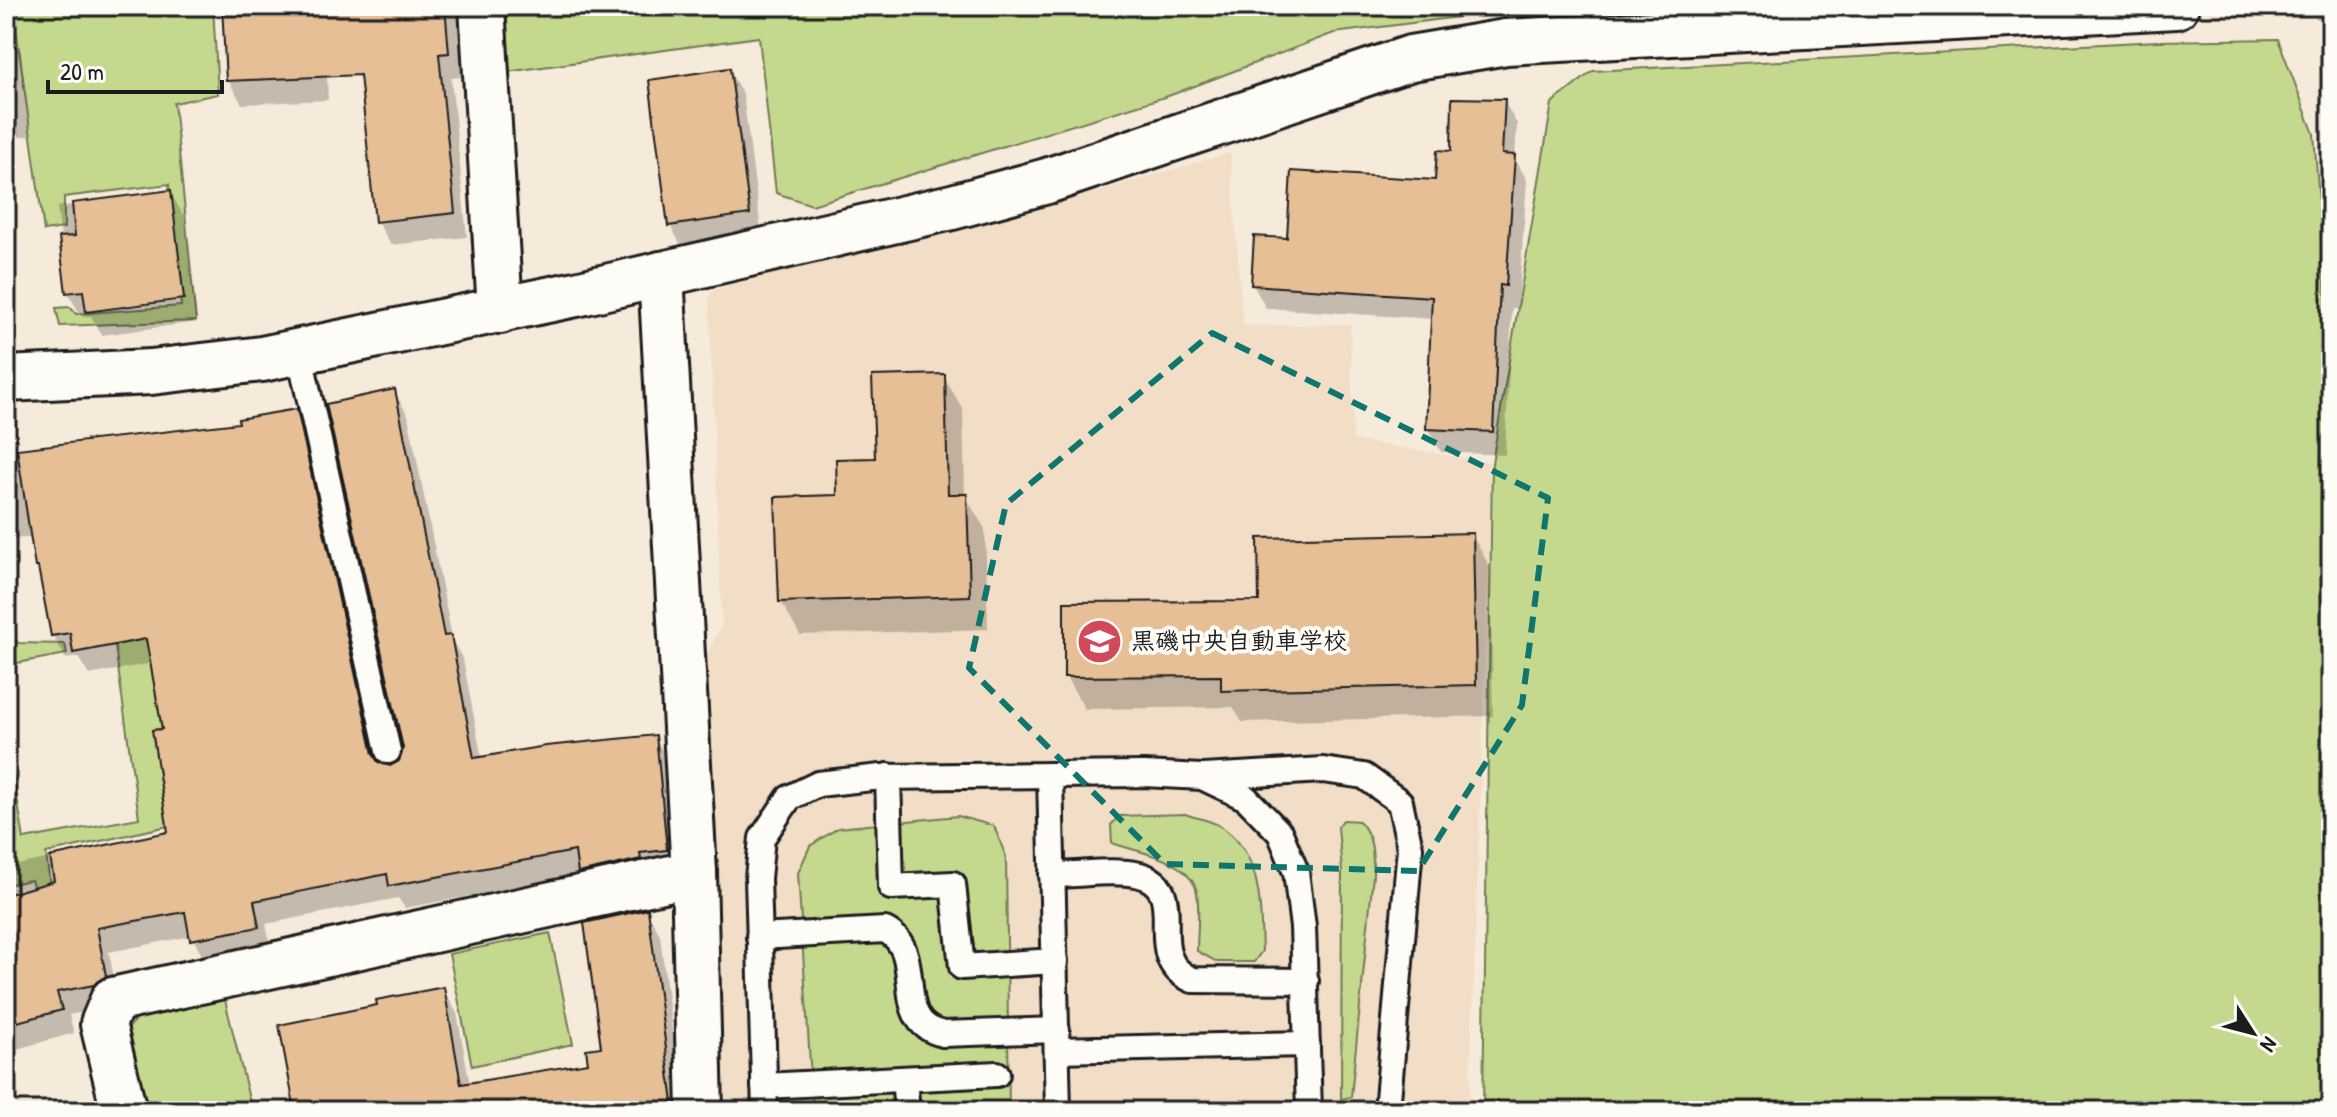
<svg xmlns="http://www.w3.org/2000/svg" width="2337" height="1117" viewBox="0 0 2337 1117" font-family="'Patrick Hand','Klee One',sans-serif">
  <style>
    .built { fill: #f2ddc6 }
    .green { fill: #c5d98e; stroke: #707a55; stroke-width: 2; fill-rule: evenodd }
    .water { fill: #85d5df; stroke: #5b8b91; stroke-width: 2 }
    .shadow { fill: #0003 }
    .building { fill: #e7bf97; stroke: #1c1c1c; stroke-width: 2 }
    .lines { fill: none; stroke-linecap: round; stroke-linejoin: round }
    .lane-casing { stroke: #1c1c1c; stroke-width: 30 }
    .street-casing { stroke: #1c1c1c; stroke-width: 50 }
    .secondary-casing { stroke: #1c1c1c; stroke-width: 50 }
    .lane { stroke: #fdfcf7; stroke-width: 24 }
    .street { stroke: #fdfcf7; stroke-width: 44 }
    .secondary { stroke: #fdfcf7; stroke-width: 44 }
    .marked { fill: none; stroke: #0f766e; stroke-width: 6; stroke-dasharray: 16 10; stroke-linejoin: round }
    .labels { text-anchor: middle; stroke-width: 8; stroke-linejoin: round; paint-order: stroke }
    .poi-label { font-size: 24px; font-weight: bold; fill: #1c1c1c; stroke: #fdfcf7; text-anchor: start }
  </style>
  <rect width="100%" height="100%" fill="#f6eada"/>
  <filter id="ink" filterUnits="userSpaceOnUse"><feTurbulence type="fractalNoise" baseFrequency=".0125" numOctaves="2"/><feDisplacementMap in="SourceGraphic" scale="16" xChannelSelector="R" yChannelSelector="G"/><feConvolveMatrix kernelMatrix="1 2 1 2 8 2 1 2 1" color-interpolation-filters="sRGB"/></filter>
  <g filter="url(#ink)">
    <path class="built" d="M 1230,153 L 1243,326 L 1350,324 L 1353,440 L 1492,463 L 1469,1111 L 722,1111 L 705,657 L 722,626 L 709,298 L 715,289 L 1080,197 Z"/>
    <g class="green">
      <path d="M 13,6 L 213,6 L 218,94 L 174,103 L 196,321 L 60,326 L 56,308 L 70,307 L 76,314 L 181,306 L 169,184 L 64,197 L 64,228 L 44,231 Z"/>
      <path d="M 505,6 L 1573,6 L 1571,9 L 1482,14 L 1334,33 L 1171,95 L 812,205 L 776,193 L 759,37 L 506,72 Z"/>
      <path d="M 2278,39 L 2314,134 L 2331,364 L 2327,1111 L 1483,1111 L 1492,463 L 1552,103 L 1593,71 L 2158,41 Z"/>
      <path d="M 86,439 L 112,442 L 304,796 L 46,853 L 53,912 L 41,910 L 31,880 L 6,885 L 6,733 L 24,839 L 139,818 ZM 259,714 L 163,797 L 153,730 Z"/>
      <path d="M 6,630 L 18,643 L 65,644 L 67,654 L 6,665 Z"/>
      <path d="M 1185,814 C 1196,818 1210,820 1220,826 C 1263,853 1260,907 1262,951 L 1254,962 L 1217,962 L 1197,951 C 1197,936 1201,898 1195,886 C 1182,857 1139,853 1112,843 L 1111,825 L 1119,816 Z"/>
      <path d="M 958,816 L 994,826 L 1006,857 L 1009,1111 L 813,1111 L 798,873 L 810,846 L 838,828 Z"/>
      <path d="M 1343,820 L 1359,821 C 1374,837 1373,854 1373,875 L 1351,1097 L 1341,1099 L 1342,871 L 1338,827 Z"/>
      <path d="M 550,933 L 573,1044 L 472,1066 L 449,954 Z"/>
      <path d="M 224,996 L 252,1111 L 145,1111 L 126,1031 L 137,1018 Z"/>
    </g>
    <path class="water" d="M 2323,589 L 2331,589 L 2331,667 L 2326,667 Z"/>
    <g class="shadow">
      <path d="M 224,6 L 324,6 L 328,100 L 242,104 L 228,80 Z"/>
      <path d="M 381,6 L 459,6 L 461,77 L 451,78 L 467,237 L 391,245 L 377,221 Z"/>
      <path d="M 6,29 L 21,52 L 30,136 L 10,138 L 16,187 L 6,189 Z"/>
      <path d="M 729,71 L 743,94 L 762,238 L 683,249 L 670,225 Z"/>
      <path d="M 1504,101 L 1517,124 L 1515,159 L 1527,180 L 1518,308 L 1512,308 L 1505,455 L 1441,452 L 1428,429 L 1433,319 L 1266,308 L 1253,285 L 1289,240 L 1437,182 L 1452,153 Z"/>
      <path d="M 170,192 L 184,216 L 197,322 L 102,335 L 91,316 L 82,317 L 68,293 L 57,207 Z"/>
      <path d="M 943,376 L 963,409 L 965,496 L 985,529 L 988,629 L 800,635 L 781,602 L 839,497 L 877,460 Z"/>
      <path d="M 394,392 L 408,415 L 453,642 L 463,660 L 482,759 L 655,737 L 668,761 L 679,873 L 581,875 L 405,908 L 398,898 L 266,924 L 271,950 L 206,963 L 192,936 L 109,952 L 118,1000 L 107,1008 L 69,1015 L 74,1033 L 6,1052 L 6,867 L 170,834 L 165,730 L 153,663 L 89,675 L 78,657 L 66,659 L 53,635 L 33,537 L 6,540 L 6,453 L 241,425 L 296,411 L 309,435 L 383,765 L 391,768 L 400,763 L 405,748 Z"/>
      <path d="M 1472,535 L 1490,567 L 1493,716 L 1242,722 L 1233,707 L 1085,709 L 1066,677 L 1261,603 Z"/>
      <path d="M 647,911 L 660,935 L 682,1111 L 296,1111 L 380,1007 L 443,989 L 457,1013 L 470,1085 L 590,1065 L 603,1048 Z"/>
    </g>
    <g class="building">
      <path d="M 222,6 L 445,6 L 449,53 L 439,54 L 455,213 L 375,222 L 360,75 L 226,81 Z"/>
      <path d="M 730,68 L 750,214 L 668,226 L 649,80 Z"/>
      <path d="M 1452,98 L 1505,99 L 1502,154 L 1515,155 L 1506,286 L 1500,285 L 1493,432 L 1426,429 L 1432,297 L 1251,285 L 1254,236 L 1287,238 L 1291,171 L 1435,180 L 1437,150 L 1451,151 Z"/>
      <path d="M 171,190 L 184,299 L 86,312 L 83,291 L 66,293 L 59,237 L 75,236 L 72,203 Z"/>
      <path d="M 945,374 L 948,494 L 967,494 L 970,596 L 779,602 L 775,497 L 837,495 L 836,459 L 875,458 L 872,376 Z"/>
      <path d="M 395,389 L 444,636 L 451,635 L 474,758 L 546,746 L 656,735 L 667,850 L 640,853 L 641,859 L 578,873 L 575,851 L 389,886 L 387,874 L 254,901 L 259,927 L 190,940 L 185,912 L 97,928 L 106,976 L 94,985 L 57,992 L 62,1010 L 6,1025 L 6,895 L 54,881 L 50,857 L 168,832 L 152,730 L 162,729 L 146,639 L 73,653 L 70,633 L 51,636 L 38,567 L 35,567 L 17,449 L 239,423 L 238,419 L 297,409 L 373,754 L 378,762 L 390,766 L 399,761 L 403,748 L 326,404 Z"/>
      <path d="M 1473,533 L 1476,685 L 1221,691 L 1221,676 L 1064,677 L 1064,602 L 1259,601 L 1258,538 Z"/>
      <path d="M 648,909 L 674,1111 L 295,1111 L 279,1025 L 377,1005 L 376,1000 L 444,987 L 461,1084 L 588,1063 L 586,1049 L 601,1047 L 584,923 Z"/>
    </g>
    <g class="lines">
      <defs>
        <g id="lane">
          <path d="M 299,351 L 388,751"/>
          <path d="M 1050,775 L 1058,1111"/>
          <path d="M 888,776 L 891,887 L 953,884 L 962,967 L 1055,961"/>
          <path d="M 1204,777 L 1323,770 L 1364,776 L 1400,802 L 1410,848 L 1387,1111"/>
          <path d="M 1052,875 C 1079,875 1114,869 1140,875 C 1193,890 1138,958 1193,980 L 1306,981"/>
          <path d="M 759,937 L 885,930 C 929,952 888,1022 943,1034 L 1057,1030"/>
          <path d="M 1057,1050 L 1307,1044"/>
          <path d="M 904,1079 L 907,1111"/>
          <path d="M 764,1086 L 997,1074"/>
          <path d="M 765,1111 L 758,878 L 762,838 L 789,798 L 818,784 L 881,777 L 1144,774 L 1202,777 L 1246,798 L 1280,833 L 1296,872 L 1303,927 L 1309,1111"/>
        </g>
        <g id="street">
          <path d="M 482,6 L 500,311"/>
          <path d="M 661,274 L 694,873 L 700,1111"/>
          <path d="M 124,1111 L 103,1024 L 113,1000 L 694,873"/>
        </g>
        <path id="secondary" d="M 6,379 L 151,372 L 262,359 L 576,294 L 952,207 L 1047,181 L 1411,58 L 1506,42 L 2176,6"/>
      </defs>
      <use href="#lane" class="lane-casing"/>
      <use href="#street" class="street-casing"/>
      <use href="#secondary" class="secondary-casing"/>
      <use href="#lane" class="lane"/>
      <use href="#street" class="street"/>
      <use href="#secondary" class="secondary"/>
    </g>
  </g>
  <path class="marked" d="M 1212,333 L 1548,498 L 1522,705 L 1418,871 L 1165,864 L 969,668 L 1006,504 Z"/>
  <defs>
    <symbol id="school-disc" viewBox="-11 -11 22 22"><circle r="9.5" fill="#d1495b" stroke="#fdfcf7"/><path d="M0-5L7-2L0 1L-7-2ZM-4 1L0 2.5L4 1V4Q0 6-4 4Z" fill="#fff"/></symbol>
  </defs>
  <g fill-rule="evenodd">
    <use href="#school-disc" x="1074" y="616" width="51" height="51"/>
  </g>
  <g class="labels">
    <g class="poi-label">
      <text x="1131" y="649">黒磯中央自動車学校</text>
    </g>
  </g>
  <rect width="2337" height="1117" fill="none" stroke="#fdfcf7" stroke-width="32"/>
  <rect x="16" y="16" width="2305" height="1085" fill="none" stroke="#1c1c1c" stroke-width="3" filter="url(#ink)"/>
  <g transform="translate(2253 1033) rotate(126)" stroke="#fdfcf7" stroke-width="6" paint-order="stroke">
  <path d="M0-6L14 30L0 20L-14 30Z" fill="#1c1c1c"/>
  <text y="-12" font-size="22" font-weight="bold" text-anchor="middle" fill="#1c1c1c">N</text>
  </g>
  <path d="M48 80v12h174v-12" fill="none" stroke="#1c1c1c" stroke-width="4"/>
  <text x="60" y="80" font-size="24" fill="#1c1c1c" stroke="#fdfcf7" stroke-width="6" paint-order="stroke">20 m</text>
</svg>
